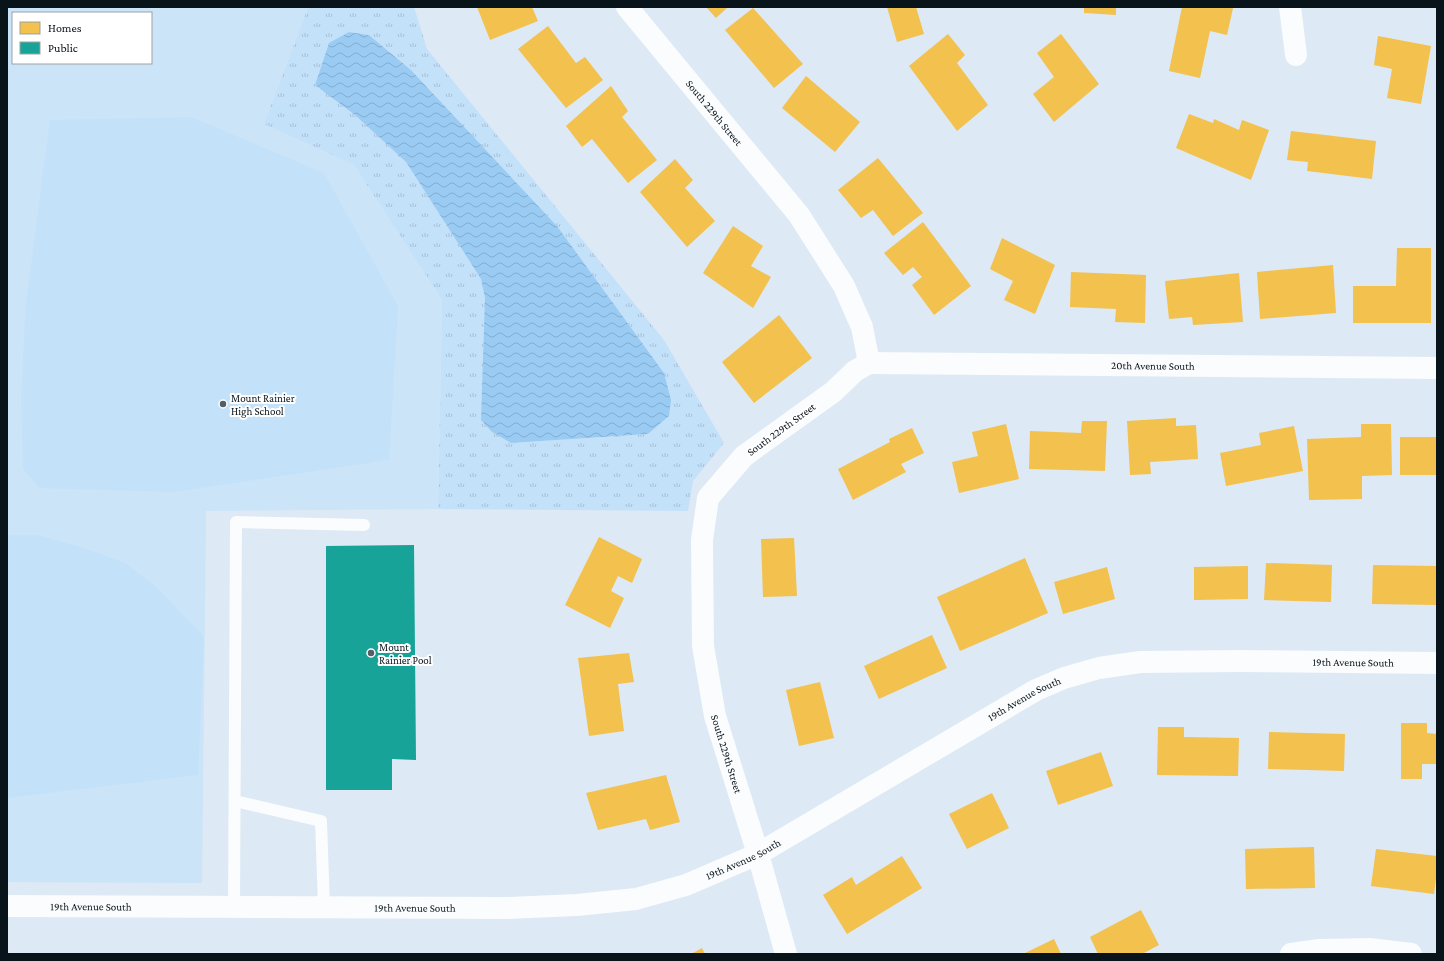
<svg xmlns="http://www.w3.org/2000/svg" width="1444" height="961" viewBox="0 0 1444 961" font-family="'Crimson Pro',serif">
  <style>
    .built { fill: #cbe4f8; fill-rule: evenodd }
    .grass { fill: url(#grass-tufts); fill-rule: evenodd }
    .pitch { fill: #c4e1fa }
    .water { fill: url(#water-waves) }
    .homes { fill: #f2c14e }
    .public { fill: #17a398 }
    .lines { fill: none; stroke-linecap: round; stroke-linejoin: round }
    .service { stroke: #fafcfd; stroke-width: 12 }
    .minor { stroke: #fafcfd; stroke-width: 22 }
    .poi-dot { fill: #535e66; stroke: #fff; stroke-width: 1.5 }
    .labels { text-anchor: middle; stroke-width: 4; stroke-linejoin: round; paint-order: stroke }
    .street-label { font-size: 11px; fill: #09131a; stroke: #fff }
    .poi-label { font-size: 11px; fill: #09131a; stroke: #fff; text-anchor: start }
  </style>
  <defs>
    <pattern id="grass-tufts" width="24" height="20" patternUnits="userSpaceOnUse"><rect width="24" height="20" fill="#c4e1fa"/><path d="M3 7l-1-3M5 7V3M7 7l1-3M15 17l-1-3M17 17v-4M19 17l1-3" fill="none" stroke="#a7c0d6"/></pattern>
    <pattern id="water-waves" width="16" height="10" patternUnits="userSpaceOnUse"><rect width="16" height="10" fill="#9acbf3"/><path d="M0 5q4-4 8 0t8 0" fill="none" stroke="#83add0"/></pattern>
  </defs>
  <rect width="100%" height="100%" fill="#dde9f4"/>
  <path class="built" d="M 7,7 L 308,7 L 264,124 L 354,165 L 442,300 L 438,509 L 206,511 L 202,883 L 7,882 ZM 13,13 L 151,13 L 151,63 L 13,63 Z"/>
  <path class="grass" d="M 308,7 L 414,7 L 427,49 L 664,340 L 724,443 L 693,481 L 688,511 L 438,509 L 442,300 L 354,165 L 264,124 ZM 349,32 L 369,35 L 411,70 L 557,226 L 664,373 L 669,416 L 648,434 L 511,443 L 492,432 L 485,298 L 481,279 L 406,162 L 355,115 L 315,85 Z"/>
  <g class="pitch">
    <path d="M 191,117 L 324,173 L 398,306 L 389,460 L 174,492 L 39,488 L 23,469 L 21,397 L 26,302 L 50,120 Z"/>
    <path d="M 7,535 L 38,535 L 84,548 L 125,563 L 155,586 L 204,637 L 198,775 L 7,798 Z"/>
  </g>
  <path class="water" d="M 349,32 L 369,35 L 411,70 L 557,226 L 664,373 L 671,400 L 669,416 L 648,434 L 511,443 L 492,432 L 481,420 L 485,298 L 481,279 L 406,162 L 355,115 L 315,85 L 329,43 Z"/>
  <g class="homes">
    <path d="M 477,7 L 532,7 L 538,21 L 490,40 Z"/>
    <path d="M 706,7 L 728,7 L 716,18 Z"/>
    <path d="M 887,7 L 916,7 L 924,34 L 897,42 Z"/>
    <path d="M 1084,7 L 1116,7 L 1116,15 L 1084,13 Z"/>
    <path d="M 1182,7 L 1233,8 L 1227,35 L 1210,31 L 1200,78 L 1169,71 Z"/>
    <path d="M 753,8 L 803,64 L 774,88 L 725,30 Z"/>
    <path d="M 548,26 L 576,63 L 585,57 L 603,80 L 566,108 L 518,49 Z"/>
    <path d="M 948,34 L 965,55 L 957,63 L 988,105 L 957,131 L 909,66 Z"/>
    <path d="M 1061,34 L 1099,84 L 1054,122 L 1033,94 L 1054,77 L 1037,53 Z"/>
    <path d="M 1378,36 L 1431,46 L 1421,104 L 1387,98 L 1392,69 L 1374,65 Z"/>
    <path d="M 806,76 L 860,122 L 835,152 L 782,108 Z"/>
    <path d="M 611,86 L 628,111 L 622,117 L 657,160 L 628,183 L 592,139 L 582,147 L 566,126 Z"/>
    <path d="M 1189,114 L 1213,123 L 1214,119 L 1239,130 L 1242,120 L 1269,130 L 1251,180 L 1176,148 Z"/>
    <path d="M 1291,131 L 1376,141 L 1372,179 L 1307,171 L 1308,162 L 1287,160 Z"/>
    <path d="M 878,158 L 923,213 L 893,236 L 873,210 L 861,218 L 838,190 Z"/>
    <path d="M 675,159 L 693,180 L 685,188 L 715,221 L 687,247 L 640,192 Z"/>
    <path d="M 923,222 L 971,286 L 934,315 L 912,285 L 922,277 L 913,267 L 903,275 L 884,253 Z"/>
    <path d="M 733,226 L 763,246 L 751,266 L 771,277 L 753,308 L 703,273 Z"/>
    <path d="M 1002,238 L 1055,265 L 1035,314 L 1004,300 L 1013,281 L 990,269 Z"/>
    <path d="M 1397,248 L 1431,248 L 1431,323 L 1353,323 L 1353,286 L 1396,286 Z"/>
    <path d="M 1333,265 L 1336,313 L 1260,319 L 1257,272 Z"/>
    <path d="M 1071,272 L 1146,275 L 1145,323 L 1115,322 L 1116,309 L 1070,307 Z"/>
    <path d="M 1239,273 L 1243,322 L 1193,325 L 1192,317 L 1169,319 L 1165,281 Z"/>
    <path d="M 779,315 L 812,358 L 754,403 L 722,362 Z"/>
    <path d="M 1176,418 L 1176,426 L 1196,425 L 1198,459 L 1150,462 L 1151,474 L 1130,475 L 1127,421 Z"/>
    <path d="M 1082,421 L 1107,421 L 1105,471 L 1029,469 L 1030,431 L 1081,433 Z"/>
    <path d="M 1006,424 L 1019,479 L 959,493 L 952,462 L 978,456 L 972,432 Z"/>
    <path d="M 1361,424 L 1391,424 L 1392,475 L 1362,476 L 1362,499 L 1309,500 L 1307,439 L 1361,437 Z"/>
    <path d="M 1294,426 L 1303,471 L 1226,486 L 1220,453 L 1261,445 L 1259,433 Z"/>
    <path d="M 912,428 L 924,453 L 901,464 L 906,472 L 853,500 L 838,469 L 890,442 L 889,439 Z"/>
    <rect x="1400" y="437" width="37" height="38"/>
    <path d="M 599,537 L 642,559 L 632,583 L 618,576 L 611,591 L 624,598 L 610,628 L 565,605 Z"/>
    <path d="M 794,538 L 797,596 L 763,597 L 761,539 Z"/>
    <path d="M 1025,558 L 1048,613 L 960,651 L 937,597 Z"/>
    <path d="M 1266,563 L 1332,565 L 1331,602 L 1264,600 Z"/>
    <path d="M 1373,565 L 1437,566 L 1437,605 L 1372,604 Z"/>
    <path d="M 1248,566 L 1248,599 L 1194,600 L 1194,567 Z"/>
    <path d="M 1107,567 L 1115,599 L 1063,614 L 1054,582 Z"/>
    <path d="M 932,635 L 947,668 L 879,699 L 864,666 Z"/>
    <path d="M 629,653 L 634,682 L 618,684 L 624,731 L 589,736 L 578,658 Z"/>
    <path d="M 820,682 L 834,738 L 799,746 L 786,690 Z"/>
    <path d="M 1401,723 L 1427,723 L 1427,733 L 1437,734 L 1437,764 L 1422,764 L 1422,779 L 1401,779 Z"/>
    <path d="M 1158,727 L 1184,727 L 1184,737 L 1239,738 L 1238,776 L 1157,775 Z"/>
    <path d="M 1269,732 L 1345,734 L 1344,771 L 1268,769 Z"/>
    <path d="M 1101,752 L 1113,786 L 1058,805 L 1046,771 Z"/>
    <path d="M 666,775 L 680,822 L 650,830 L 646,819 L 598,830 L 586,793 Z"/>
    <path d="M 992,793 L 1009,828 L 967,849 L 949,814 Z"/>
    <path d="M 1314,847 L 1315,888 L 1246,889 L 1245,849 Z"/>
    <path d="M 1376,849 L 1437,856 L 1437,870 L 1434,894 L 1371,886 Z"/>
    <path d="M 902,856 L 922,888 L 847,934 L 823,895 L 852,877 L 856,885 Z"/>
    <path d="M 1141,910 L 1159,945 L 1142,954 L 1098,954 L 1090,937 Z"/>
    <path d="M 1054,939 L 1061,954 L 1023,954 Z"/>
    <path d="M 702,948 L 705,954 L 691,954 Z"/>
  </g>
  <path class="public" d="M 414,545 L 416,760 L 392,759 L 392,790 L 326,790 L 326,546 Z"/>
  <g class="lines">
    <g class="service">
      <path d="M 235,801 L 321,821 L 324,907"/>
      <path d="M 234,906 L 236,522 L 364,525"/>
    </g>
    <g class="minor">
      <path id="s1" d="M 627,7 L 799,215 L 844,286 L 862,327 L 869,363 L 855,371 L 833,392 L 744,456 L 708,498 L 702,540 L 703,646 L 715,716 L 758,854 L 786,954"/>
      <path d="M 1290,7 L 1296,55"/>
      <path id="s2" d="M 869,363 L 1437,368"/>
      <path id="s3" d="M 7,906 L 507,908 L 577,905 L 636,899 L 686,885 L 758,854 L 1036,690 L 1064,678 L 1099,668 L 1140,662 L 1240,661 L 1437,663"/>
      <path d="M 1291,954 L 1319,950 L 1370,949 L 1411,954"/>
    </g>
  </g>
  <g class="poi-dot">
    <circle cx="223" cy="404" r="4"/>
    <circle cx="371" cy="653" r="4"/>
  </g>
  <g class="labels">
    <g class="street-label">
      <text dy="4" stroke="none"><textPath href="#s1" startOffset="137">South 229th Street</textPath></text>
      <text dy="4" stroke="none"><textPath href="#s2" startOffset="284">20th Avenue South</textPath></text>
      <text transform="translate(781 429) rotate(-36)" y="4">South 229th Street</text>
      <text dy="4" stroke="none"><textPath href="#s3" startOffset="1404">19th Avenue South</textPath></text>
      <text dy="4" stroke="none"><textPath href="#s3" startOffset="1068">19th Avenue South</textPath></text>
      <text dy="4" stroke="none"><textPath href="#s1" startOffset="906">South 229th Street</textPath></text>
      <text dy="4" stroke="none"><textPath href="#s3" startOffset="744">19th Avenue South</textPath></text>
      <text dy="4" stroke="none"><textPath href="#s3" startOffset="84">19th Avenue South</textPath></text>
      <text dy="4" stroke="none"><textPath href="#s3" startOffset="408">19th Avenue South</textPath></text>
    </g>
    <g class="poi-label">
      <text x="231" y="402">Mount Rainier<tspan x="231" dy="13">High School</tspan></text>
      <text x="379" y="651">Mount<tspan x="379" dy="13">Rainier Pool</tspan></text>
    </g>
  </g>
  <rect width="1444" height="961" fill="none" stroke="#09131a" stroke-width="16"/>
  <rect x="12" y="12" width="140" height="52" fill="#ffffff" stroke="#9da1a3"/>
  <rect x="20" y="22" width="20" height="12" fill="#f2c14e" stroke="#9da1a3"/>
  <text x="48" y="32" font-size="12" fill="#09131a">Homes</text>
  <rect x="20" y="42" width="20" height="12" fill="#17a398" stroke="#9da1a3"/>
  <text x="48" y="52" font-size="12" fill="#09131a">Public</text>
</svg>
